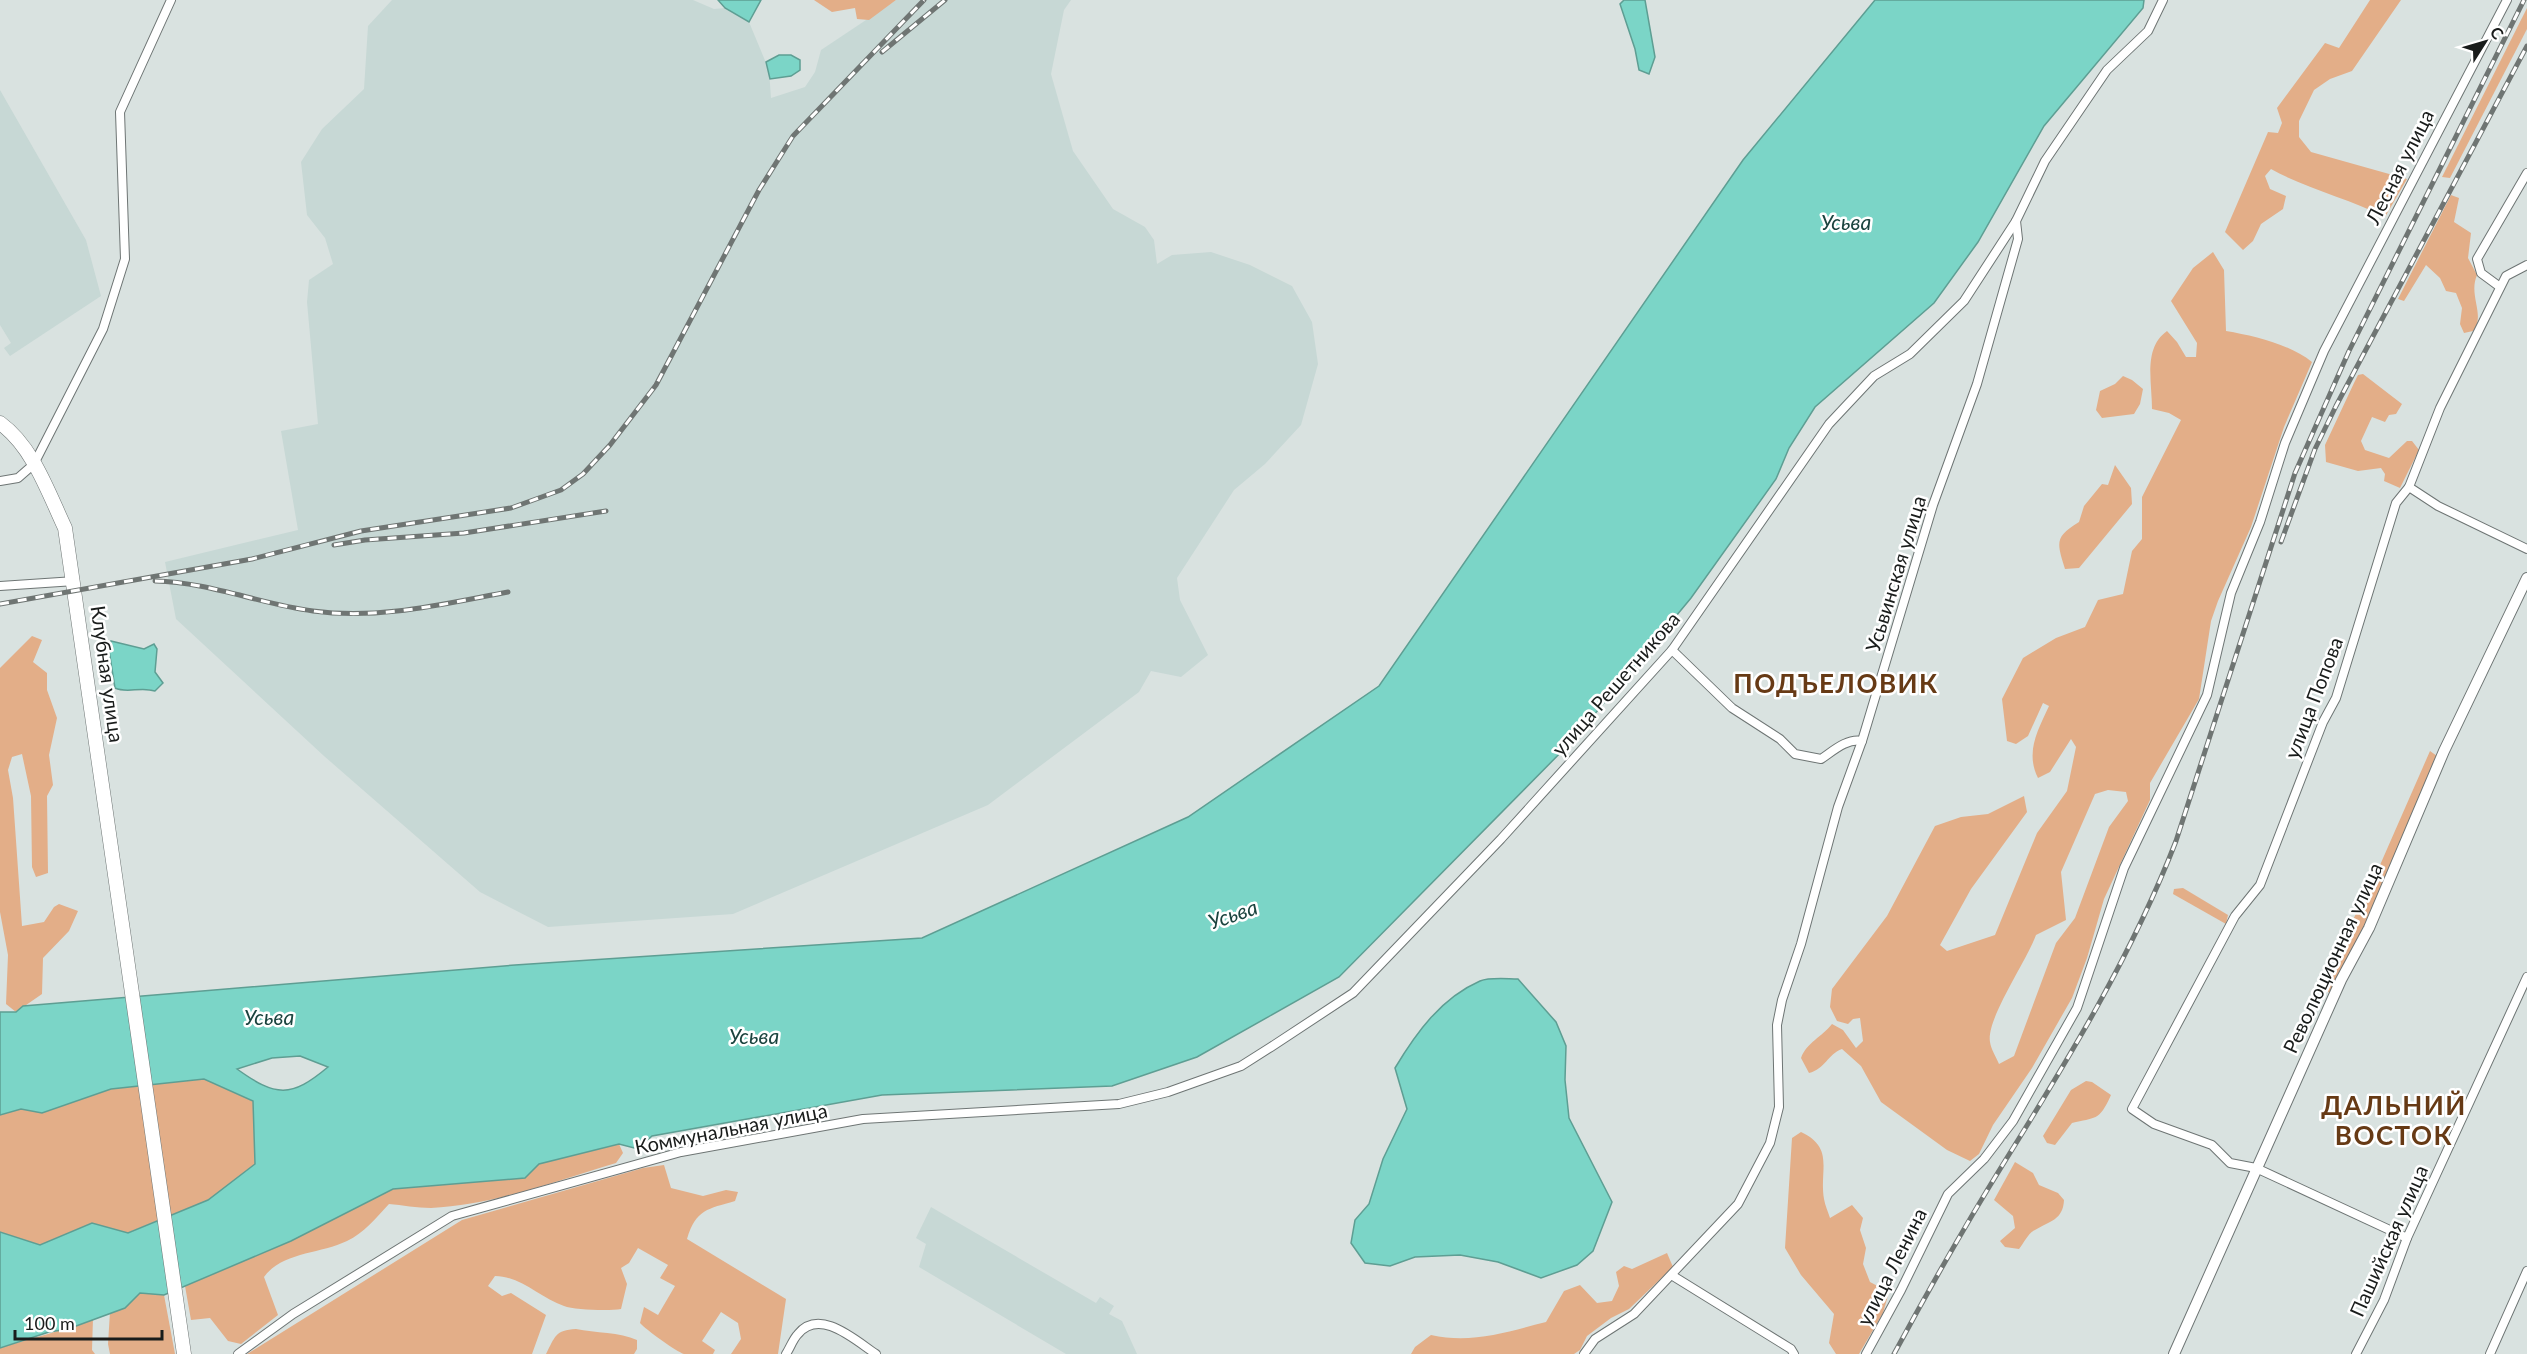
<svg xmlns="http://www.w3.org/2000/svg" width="2527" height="1354" viewBox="0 0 2527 1354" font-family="Lato,sans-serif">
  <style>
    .built { fill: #c7d8d5 }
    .green { fill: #e3ae88; fill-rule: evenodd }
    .water { fill: #7bd5c7; stroke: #5e9e93; stroke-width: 1.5; fill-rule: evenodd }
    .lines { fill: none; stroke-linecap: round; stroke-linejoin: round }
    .minor-casing { stroke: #6e7574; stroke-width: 10 }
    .tertiary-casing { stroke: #6e7574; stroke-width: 12 }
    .primary-casing { stroke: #6e7574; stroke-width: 15 }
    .minor { stroke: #fff; stroke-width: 8 }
    .tertiary { stroke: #fff; stroke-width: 10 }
    .primary { stroke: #fff; stroke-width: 14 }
    .rail-casing { stroke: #6f7573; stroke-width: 5 }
    .rail { stroke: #fff; stroke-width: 3; stroke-dasharray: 9; stroke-linecap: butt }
    .labels { text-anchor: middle; stroke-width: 5; stroke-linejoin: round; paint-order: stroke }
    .street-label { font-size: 20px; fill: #191c1b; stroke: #fff }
    .water-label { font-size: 21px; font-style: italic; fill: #1b443f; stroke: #fff }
    .district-label { font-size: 26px; font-weight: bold; letter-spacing: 1.5px; fill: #673a15; stroke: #fff }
  </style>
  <rect width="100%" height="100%" fill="#d9e2e0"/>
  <g class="built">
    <path d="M 392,0 L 693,0 L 714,9 L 725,8 L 749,22 L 769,70 L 771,98 L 805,87 L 815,72 L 821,50 L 896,0 L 1071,0 L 1064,10 L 1051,74 L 1073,151 L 1113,209 L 1145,227 L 1154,240 L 1157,264 L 1172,255 L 1211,252 L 1250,265 L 1292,286 L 1312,322 L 1318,364 L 1301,425 L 1265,464 L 1234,490 L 1177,578 L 1180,600 L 1208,655 L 1181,677 L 1151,671 L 1139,692 L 988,805 L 733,914 L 548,927 L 480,892 L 324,756 L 176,619 L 165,562 L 298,530 L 281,431 L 318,424 L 307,302 L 309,280 L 333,264 L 325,238 L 307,215 L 301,162 L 322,129 L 364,89 L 368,26 Z"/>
    <path d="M 0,90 L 86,240 L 101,296 L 10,356 L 4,348 L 11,343 L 0,325 Z"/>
    <path d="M 931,1207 L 1096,1303 L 1100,1297 L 1114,1306 L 1109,1314 L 1122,1321 L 1137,1354 L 1066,1354 L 919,1267 L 926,1244 L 916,1238 Z"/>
  </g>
  <g class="green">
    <path d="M 814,0 L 896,0 L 869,20 L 857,19 L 855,8 L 832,12 Z"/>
    <path d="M 2370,0 L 2401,0 L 2352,71 L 2330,79 L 2314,90 L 2299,121 L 2299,137 L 2311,152 L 2407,179 L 2385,217 C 2348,198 2307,189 2271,169 L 2265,176 L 2270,189 L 2286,196 L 2283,209 L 2261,224 L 2253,241 L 2243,250 L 2225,232 L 2268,132 L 2278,133 L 2282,123 L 2277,108 L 2325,43 L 2339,48 Z"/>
    <path d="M 2527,8 L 2527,29 L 2450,178 L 2442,177 Z"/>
    <path d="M 2451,195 L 2459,198 L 2454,222 L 2471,233 L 2468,258 L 2477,275 C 2468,296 2486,315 2473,331 L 2464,333 L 2460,324 L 2462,308 L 2456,293 L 2446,291 L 2440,278 L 2426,265 L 2404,301 L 2398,299 Z"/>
    <path d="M 2213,252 L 2224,270 L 2226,331 C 2255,336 2289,344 2312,362 L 2284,427 L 2251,527 L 2218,601 L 2211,621 L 2199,699 L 2150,783 L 2150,800 L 2104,899 L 2087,958 L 2072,998 L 2032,1068 L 1993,1125 L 1979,1154 L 1970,1161 L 1947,1150 L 1881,1102 L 1861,1066 L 1842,1049 C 1828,1054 1825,1069 1809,1073 L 1801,1058 C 1807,1042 1822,1037 1832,1024 L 1843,1030 L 1856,1048 L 1863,1041 L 1860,1018 L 1853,1019 L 1848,1024 L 1837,1021 L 1830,1007 L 1832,989 L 1887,916 L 1935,826 L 1961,817 L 1988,814 L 2024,796 L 2027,812 L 1971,889 L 1940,945 L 1947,951 L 1995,935 L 2037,833 L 2067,791 L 2076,747 L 2071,739 L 2050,772 L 2038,778 C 2025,752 2038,730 2049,706 L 2043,703 L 2028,736 L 2016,744 L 2007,741 L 2002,699 L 2023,658 L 2056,638 L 2085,627 L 2098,600 L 2123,594 L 2132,551 L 2142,539 L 2142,497 L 2181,420 L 2169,413 L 2152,409 C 2152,382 2143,348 2167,331 L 2177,342 L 2186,357 L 2196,357 L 2197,343 L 2171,301 L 2193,268 ZM 2108,790 L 2126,792 L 2128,801 L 2109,827 L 2075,918 L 2056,943 L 2014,1056 L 1999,1064 C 1996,1057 1991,1049 1990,1042 C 1986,1019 2026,962 2036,935 L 2066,920 L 2061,872 L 2095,794 Z"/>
    <path d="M 2363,374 L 2402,404 L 2396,414 L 2389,415 L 2385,422 L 2372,417 L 2361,441 L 2365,450 L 2389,458 L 2407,441 L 2412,441 L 2419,450 L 2400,488 L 2384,481 L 2385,474 L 2381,468 L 2358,471 L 2326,462 L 2325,445 L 2354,383 L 2358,375 Z"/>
    <path d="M 2123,376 L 2132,380 L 2143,389 L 2140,404 L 2134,414 L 2102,418 L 2096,410 L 2100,391 L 2115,384 Z"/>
    <path d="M 2115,465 L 2131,488 L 2132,504 L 2079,568 L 2065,569 C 2057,543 2054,537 2079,522 L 2084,506 L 2102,484 L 2108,485 Z"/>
    <path d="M 32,636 L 42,640 L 33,662 L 47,673 L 47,690 L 57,718 L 49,755 L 53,785 L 47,796 L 48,873 L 36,877 L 32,867 L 31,796 L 22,754 L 12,757 L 8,770 L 13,798 L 22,926 L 44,922 L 54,907 L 59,904 L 78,911 L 69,931 L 43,958 L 42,994 L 16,1012 L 6,1004 L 8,955 L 0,912 L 0,668 Z"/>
    <path d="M 2430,751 L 2437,756 L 2366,922 L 2331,994 L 2324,989 C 2338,957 2347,925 2366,897 Z"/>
    <path d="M 2183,888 L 2228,915 L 2226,924 L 2173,894 L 2174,889 Z"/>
    <path d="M 204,1079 L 253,1101 L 255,1165 L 208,1200 L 127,1233 L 92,1223 L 40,1245 L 0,1232 L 0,1115 L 21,1109 L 42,1113 L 111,1089 Z"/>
    <path d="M 2086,1081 L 2092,1082 L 2111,1095 C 2099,1122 2095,1117 2072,1123 L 2055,1145 L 2047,1143 L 2043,1136 L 2071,1090 Z"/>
    <path d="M 1801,1132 C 1835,1148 1819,1170 1824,1199 C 1825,1205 1828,1212 1830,1218 L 1852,1205 L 1863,1218 L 1860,1230 L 1866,1248 L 1863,1264 L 1870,1282 L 1889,1292 L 1883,1313 L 1859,1354 L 1836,1354 L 1829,1343 L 1834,1314 L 1801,1275 L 1785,1248 L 1792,1138 Z"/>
    <path d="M 619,1144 L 623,1153 L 616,1163 C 556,1181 494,1205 431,1208 C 417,1208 402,1205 389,1204 C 376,1218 364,1233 347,1241 C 320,1254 282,1252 264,1277 L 278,1315 L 241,1344 L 228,1341 L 210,1318 L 191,1320 L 185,1286 L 291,1241 L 393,1189 L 525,1178 L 539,1164 Z"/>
    <path d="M 2015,1162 L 2033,1173 L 2039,1185 L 2058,1193 L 2064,1200 C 2063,1220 2050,1221 2035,1230 C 2028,1233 2024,1243 2019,1249 L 2005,1247 L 2000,1241 L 2015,1228 L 2013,1216 L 1994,1200 Z"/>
    <path d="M 664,1165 L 671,1188 L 703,1196 L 726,1190 L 738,1192 L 735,1201 C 708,1209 696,1209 687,1239 L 786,1299 L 778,1354 L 731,1354 L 741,1339 L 738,1323 L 721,1312 L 702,1341 L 715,1350 L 713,1354 C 704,1354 692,1354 684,1354 C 677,1352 645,1329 640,1323 L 644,1307 L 658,1315 L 675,1286 L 660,1278 L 668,1265 L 638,1248 L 629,1263 L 621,1268 L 627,1284 L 621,1309 C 610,1311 574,1310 564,1306 C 540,1298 521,1276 495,1276 L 488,1286 L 502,1296 L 511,1293 L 546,1315 L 532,1354 L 247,1354 L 462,1220 L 643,1168 Z"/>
    <path d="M 1667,1253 L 1673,1267 L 1629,1309 L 1611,1318 L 1587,1336 L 1580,1350 L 1574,1354 L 1411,1354 L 1415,1347 L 1431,1335 C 1472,1344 1506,1332 1546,1322 L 1564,1291 L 1580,1285 L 1597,1303 L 1612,1301 L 1619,1286 L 1616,1272 L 1624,1266 L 1632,1269 Z"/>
    <path d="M 140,1293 L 164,1295 L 175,1354 L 110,1354 L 108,1344 L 110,1312 L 125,1308 Z"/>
    <path d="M 93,1318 L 92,1350 L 95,1354 L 0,1354 L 0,1348 C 31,1338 64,1331 93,1318 Z"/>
    <path d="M 576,1329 C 595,1333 620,1332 637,1340 L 637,1349 L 634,1354 L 546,1354 C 555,1337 555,1330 576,1329 Z"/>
  </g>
  <g class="water">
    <path d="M 718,0 L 761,0 L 749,22 L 725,8 Z"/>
    <path d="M 1624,0 L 1645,0 L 1655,57 L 1649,74 L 1639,70 L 1635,49 L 1620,4 Z"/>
    <path d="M 1875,0 L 2144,0 L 2143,8 L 2044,126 L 1978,242 L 1934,303 L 1815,407 L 1789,448 L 1776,479 L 1691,598 L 1574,739 L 1339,977 L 1197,1057 L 1112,1086 L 882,1095 L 652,1136 L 638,1149 L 619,1144 L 539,1164 L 525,1178 L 393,1189 L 291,1241 L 164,1295 L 140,1293 L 125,1308 L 68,1329 L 49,1332 L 0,1348 L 0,1232 L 40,1245 L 92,1223 L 128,1233 L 208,1200 L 255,1164 L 253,1101 L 204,1079 L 111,1089 L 42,1113 L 21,1109 L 0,1115 L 0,1012 L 16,1012 L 23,1006 L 515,965 L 922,938 L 1188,817 L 1379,686 L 1743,160 ZM 300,1056 L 328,1067 C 291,1098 276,1097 237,1069 L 272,1058 Z"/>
    <path d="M 779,55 L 791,55 L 800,60 L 800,70 L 791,76 L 770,79 L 766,62 Z"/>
    <path d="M 111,641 L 144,649 L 154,644 L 157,649 L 155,672 L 163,683 L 155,691 C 140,686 128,694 115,688 L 109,650 Z"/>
    <path d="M 1518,979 L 1556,1022 L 1566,1046 L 1565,1080 L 1569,1118 L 1612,1202 L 1593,1251 L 1577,1265 L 1541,1278 L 1498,1262 L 1460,1255 L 1415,1257 L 1390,1266 L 1365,1263 L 1351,1243 L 1355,1220 L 1369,1204 L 1383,1159 L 1407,1109 L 1395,1068 C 1416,1033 1441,998 1480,981 C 1490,977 1507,979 1518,979 Z"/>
  </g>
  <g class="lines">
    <defs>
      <g id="minor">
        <path d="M 2500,287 L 2481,273 L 2477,259 L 2527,173"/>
        <path d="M 0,481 L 18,478 L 34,464 L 103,329 L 125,259 L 120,112 L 171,0"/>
        <path d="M 2409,487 L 2438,506 L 2527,549"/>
        <path d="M 0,586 L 75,581"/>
        <path d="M 1672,650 L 1732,708 L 1780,739 L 1795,754 L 1821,759 C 1833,751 1847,738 1862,741"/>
        <path d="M 2407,1238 L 2256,1168 L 2230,1163 L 2212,1145 L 2154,1124 L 2132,1109 L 2235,916 L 2260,885 L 2323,722 L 2336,698 L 2396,503 L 2409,487 L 2440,408 L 2506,276 L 2527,265"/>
        <path d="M 1673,1276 L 1791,1349 L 1794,1354"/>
        <path d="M 238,1354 L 293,1314 L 452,1216 L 681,1152 L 863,1119 L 1119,1104 L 1168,1092 L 1241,1066 L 1271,1047 L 1353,993 L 1501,839 L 1672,650 L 1829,424 L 1874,376 L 1910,354 L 1964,301 L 2016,221"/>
        <path d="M 786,1354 C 790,1348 793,1339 798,1334 C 820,1307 856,1341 876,1354"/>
        <path d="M 1584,1354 L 1595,1339 L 1634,1314 L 1738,1204 L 1770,1143 L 1779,1107 L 1777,1025 L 1782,1000 L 1801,944 L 1838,807 L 1862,741 L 1933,505 L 1977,384 L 2018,239 L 2016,221 L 2045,161 L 2107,70 L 2148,31 L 2163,0"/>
        <path d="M 1866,1354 L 1901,1290 L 1948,1194 L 1984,1159 L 2013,1121 L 2077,1008 L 2124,868 L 2207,695 L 2231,593 L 2260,522 L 2285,443 L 2324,351 L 2507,0"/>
        <path d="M 2356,1354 L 2384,1300 L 2407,1238 L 2527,977"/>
        <path d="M 2490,1354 L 2527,1271"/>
      </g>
      <path id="tertiary" d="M 2174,1354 L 2341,980 L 2369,928 L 2444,751 L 2527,578"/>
      <path id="primary" d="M 0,423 C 33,447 48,492 65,528 L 184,1354"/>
    </defs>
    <use href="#minor" class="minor-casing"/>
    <use href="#tertiary" class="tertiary-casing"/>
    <use href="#primary" class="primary-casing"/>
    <use href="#minor" class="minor"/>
    <use href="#tertiary" class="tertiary"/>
    <use href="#primary" class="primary"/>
    <defs>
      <g id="rail">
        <path d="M 882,52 L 945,0"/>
        <path d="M 2281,542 L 2315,449 L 2336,406 L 2527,46"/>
        <path d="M 334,545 L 365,540 L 464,533 L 606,511"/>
        <path d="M 155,581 C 208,582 260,604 313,611 C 379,620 443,604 508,592"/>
        <path d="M 0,604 L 252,559 L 361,531 L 511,508 L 561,490 L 583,474 L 610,445 L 656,385 L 759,190 L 793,136 L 924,0"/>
        <path d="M 1894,1354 C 1929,1289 1966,1224 2005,1161 C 2069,1058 2132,955 2176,841 L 2295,473 L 2349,351 L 2524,0"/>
      </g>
    </defs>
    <use href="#rail" class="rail-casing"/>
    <use href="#rail" class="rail"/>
  </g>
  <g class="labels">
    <g class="street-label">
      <text transform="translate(2400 167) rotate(-63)" y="7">Лесная улица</text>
      <text transform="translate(1896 574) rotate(-73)" y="7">Усьвинская улица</text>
      <text transform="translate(107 674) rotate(82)" y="7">Клубная улица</text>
      <text transform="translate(1616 684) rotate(-49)" y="7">улица Решетникова</text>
      <text transform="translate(2314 698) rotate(-69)" y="7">улица Попова</text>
      <text transform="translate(2333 958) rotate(-65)" y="7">Революционная улица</text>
      <text transform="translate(731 1129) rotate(-11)" y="7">Коммунальная улица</text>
      <text transform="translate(2389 1241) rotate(-66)" y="7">Пашийская улица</text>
      <text transform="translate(1892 1267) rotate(-63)" y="7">улица Ленина</text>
    </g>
    <g class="water-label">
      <text x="1846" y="230">Усьва</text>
      <text transform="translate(1233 915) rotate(-19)" y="7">Усьва</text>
      <text x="269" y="1025">Усьва</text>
      <text x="754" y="1044">Усьва</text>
    </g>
    <g class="district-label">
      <text x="1836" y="693">ПОДЪЕЛОВИК</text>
      <text x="2394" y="1115">ДАЛЬНИЙ<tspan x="2394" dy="30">ВОСТОК</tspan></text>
    </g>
  </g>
  <g transform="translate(2485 42) rotate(53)" stroke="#ffffff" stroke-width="4.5" paint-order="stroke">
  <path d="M0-4.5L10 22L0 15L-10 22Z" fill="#191c1b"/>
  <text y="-9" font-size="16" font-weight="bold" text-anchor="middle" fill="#191c1b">С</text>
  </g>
  <path d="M15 1330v9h147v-9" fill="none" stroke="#191c1b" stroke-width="3"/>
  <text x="24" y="1330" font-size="18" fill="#191c1b" stroke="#ffffff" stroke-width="4.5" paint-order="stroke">100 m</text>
</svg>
